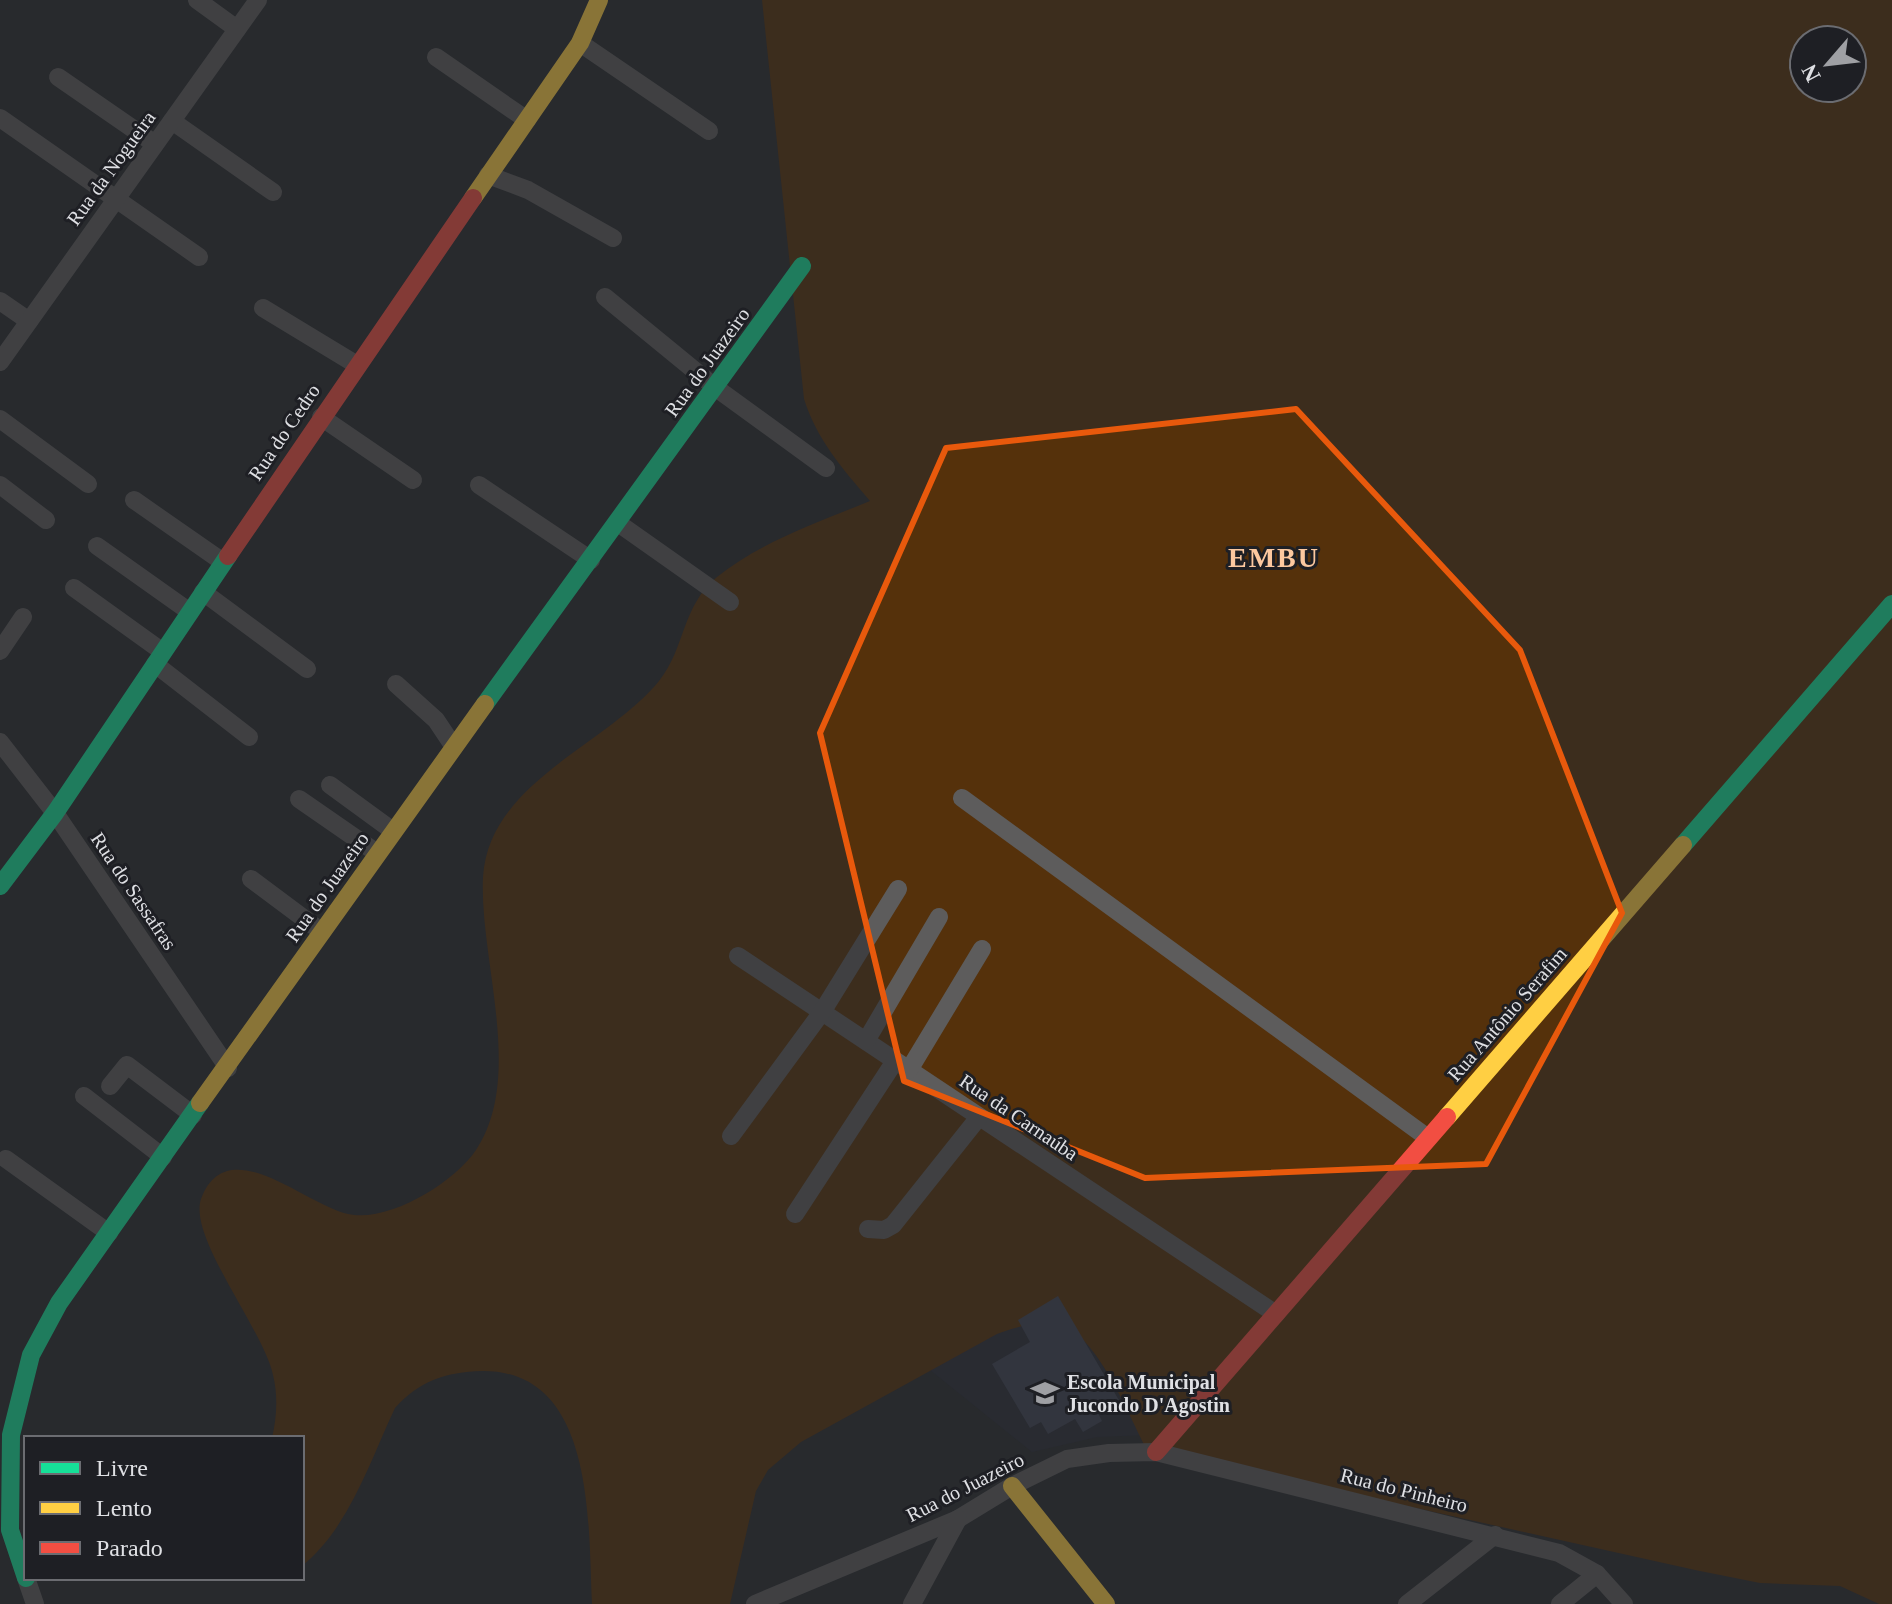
<svg xmlns="http://www.w3.org/2000/svg" width="1892" height="1604" viewBox="0 0 1892 1604" font-family="Georgia,serif">
  <style>
    .built { fill: #2a2d37 }
    .green { fill: #55310b; fill-rule: evenodd }
    .building { fill: #3f4352 }
    .lines { fill: none; stroke-linecap: round; stroke-linejoin: round }
    .street { stroke: #5d5c5c; stroke-width: 18 }
    .fast { stroke: #16e098; stroke-width: 18 }
    .slow { stroke: #ffcf43; stroke-width: 18 }
    .jam { stroke: #f24e42; stroke-width: 18 }
    .marked { fill: none; stroke: #e8590c; stroke-width: 6; stroke-linejoin: round }
    .labels { text-anchor: middle; stroke-width: 6; stroke-linejoin: round; paint-order: stroke }
    .street-label { font-size: 20px; fill: #dfe0e4; stroke: #1e1f24 }
    .poi-label { font-size: 20px; font-weight: bold; fill: #dfe0e4; stroke: #1e1f24; text-anchor: start }
    .district-label { font-size: 28px; font-weight: bold; letter-spacing: 2px; fill: #fcc89f; stroke: #1e1f24 }
  </style>
  <rect width="100%" height="100%" fill="#282a2d"/>
  <path class="built" d="M 1058,1296 L 1147,1435 L 1097,1437 L 1032,1452 L 919,1361 Z"/>
  <path class="green" d="M 762,0 L 1892,0 L 1892,1604 L 1879,1604 L 1840,1586 L 1760,1583 L 1695,1570 L 1146,1448 C 1128,1414 1100,1342 1064,1326 C 1044,1318 1016,1327 997,1334 L 801,1442 L 768,1470 L 756,1491 L 730,1604 L 592,1604 C 588,1525 596,1370 482,1371 C 446,1372 419,1381 395,1408 C 370,1461 349,1528 302,1566 L 302,1438 L 272,1438 C 277,1417 278,1395 273,1375 C 264,1331 188,1237 201,1199 C 227,1129 305,1205 348,1214 C 388,1223 454,1183 476,1150 C 525,1076 479,960 483,877 C 489,782 607,745 659,681 C 686,647 681,607 717,577 C 760,542 819,522 870,501 C 842,468 817,440 804,399 ZM 1804,40 L 1852,40 L 1852,88 L 1804,88 Z"/>
  <path class="building" d="M 1058,1296 L 1120,1402 L 1099,1415 L 1102,1421 L 1083,1432 L 1075,1419 L 1048,1434 L 1041,1422 L 1030,1428 L 992,1364 L 1030,1342 L 1018,1320 Z"/>
  <g class="lines">
    <g class="street">
      <path d="M 197,0 L 237,29"/>
      <path d="M 580,43 L 709,131"/>
      <path d="M 436,57 L 527,120"/>
      <path d="M 58,77 L 155,144"/>
      <path d="M 0,118 L 199,257"/>
      <path d="M 172,121 L 273,192"/>
      <path d="M 488,175 L 528,190 L 613,238"/>
      <path d="M 605,297 L 716,388 L 826,468"/>
      <path d="M 0,301 L 29,321"/>
      <path d="M 263,308 L 357,365"/>
      <path d="M 0,362 L 258,0"/>
      <path d="M 321,417 L 413,480"/>
      <path d="M 0,419 L 88,484"/>
      <path d="M 0,485 L 46,520"/>
      <path d="M 479,485 L 591,560"/>
      <path d="M 134,500 L 223,562"/>
      <path d="M 618,523 L 730,602"/>
      <path d="M 97,546 L 190,612"/>
      <path d="M 74,588 L 163,652"/>
      <path d="M 203,592 L 307,669"/>
      <path d="M 0,651 L 23,617"/>
      <path d="M 155,664 L 249,737"/>
      <path d="M 396,684 L 436,720 L 454,747"/>
      <path d="M 0,742 L 55,813 L 228,1068"/>
      <path d="M 330,785 L 393,831"/>
      <path d="M 962,798 L 1428,1138"/>
      <path d="M 299,799 L 377,853"/>
      <path d="M 251,879 L 322,932"/>
      <path d="M 738,956 L 1276,1314"/>
      <path d="M 866,1041 L 939,917"/>
      <path d="M 909,1070 L 982,949"/>
      <path d="M 110,1086 L 127,1065 L 193,1115"/>
      <path d="M 84,1096 L 163,1157"/>
      <path d="M 731,1136 L 822,1012 L 898,889"/>
      <path d="M 6,1159 L 109,1233"/>
      <path d="M 795,1214 L 895,1061"/>
      <path d="M 868,1229 L 884,1230 L 893,1225 L 979,1117"/>
      <path d="M 26,1578 L 35,1604"/>
      <path d="M 755,1604 L 958,1519 L 1012,1486 L 1067,1459 L 1109,1453 L 1156,1452 L 1559,1553 L 1597,1574 L 1624,1604"/>
      <path d="M 912,1604 L 958,1519"/>
      <path d="M 1407,1604 L 1495,1535"/>
      <path d="M 1560,1604 L 1597,1574"/>
    </g>
    <g class="fast">
      <path d="M 485,704 L 802,266"/>
      <path d="M 1683,845 L 1892,604"/>
      <path d="M 0,886 L 55,813 L 228,556"/>
      <path d="M 26,1578 L 10,1530 L 11,1435 L 31,1355 L 59,1303 L 200,1103"/>
    </g>
    <g class="slow">
      <path d="M 473,198 L 580,43 L 599,0"/>
      <path d="M 200,1103 L 485,704"/>
      <path d="M 1447,1117 L 1683,845"/>
      <path d="M 1012,1486 L 1106,1604"/>
    </g>
    <g class="jam">
      <path d="M 228,556 L 473,198"/>
      <path d="M 1156,1452 L 1447,1117"/>
    </g>
  </g>
  <path d="M0 0H1892V1604H0ZM 1296,409 L 1520,650 L 1622,913 L 1486,1164 L 1145,1178 L 904,1081 L 820,733 L 946,448 Z" fill="#282a2d" fill-opacity=".55" fill-rule="evenodd"/>
  <path class="marked" d="M 1296,409 L 1520,650 L 1622,913 L 1486,1164 L 1145,1178 L 904,1081 L 820,733 L 946,448 Z"/>
  <defs>
    <symbol id="school-bare" viewBox="-9 -9 18 18"><path d="M0-5L7-2L0 1L-7-2ZM-4 1L0 2.5L4 1V4Q0 6-4 4Z" fill="#9fa0a4" stroke="#1e1f24" stroke-width="2.5" paint-order="stroke"/></symbol>
  </defs>
  <g fill-rule="evenodd">
    <use href="#school-bare" x="1025" y="1373" width="40" height="40"/>
  </g>
  <g class="labels">
    <g class="street-label">
      <text transform="translate(111 168) rotate(-54)" y="7">Rua da Nogueira</text>
      <text transform="translate(707 362) rotate(-54)" y="7">Rua do Juazeiro</text>
      <text transform="translate(284 432) rotate(-56)" y="7">Rua do Cedro</text>
      <text transform="translate(327 887) rotate(-55)" y="7">Rua do Juazeiro</text>
      <text transform="translate(134 891) rotate(56)" y="7">Rua do Sassafras</text>
      <text transform="translate(1507 1014) rotate(-49)" y="7">Rua Antônio Serafim</text>
      <text transform="translate(1019 1117) rotate(34)" y="7">Rua da Carnaúba</text>
      <text transform="translate(965 1487) rotate(-27)" y="7">Rua do Juazeiro</text>
      <text transform="translate(1404 1490) rotate(14)" y="7">Rua do Pinheiro</text>
    </g>
    <g class="poi-label">
      <text x="1067" y="1389">Escola Municipal<tspan x="1067" dy="23">Jucondo D'Agostin</tspan></text>
    </g>
    <g class="district-label">
      <text x="1274" y="567">EMBU</text>
    </g>
  </g>
  <rect x="24" y="1436" width="280" height="144" fill="#1e1f24" stroke="#6b6c71" stroke-width="2"/>
  <rect x="40" y="1462" width="40" height="12" fill="#16e098" stroke="#6b6c71" stroke-width="2"/>
  <text x="96" y="1476" font-size="24" fill="#dfe0e4">Livre</text>
  <rect x="40" y="1502" width="40" height="12" fill="#ffcf43" stroke="#6b6c71" stroke-width="2"/>
  <text x="96" y="1516" font-size="24" fill="#dfe0e4">Lento</text>
  <rect x="40" y="1542" width="40" height="12" fill="#f24e42" stroke="#6b6c71" stroke-width="2"/>
  <text x="96" y="1556" font-size="24" fill="#dfe0e4">Parado</text>
  <g transform="translate(1828 64) rotate(242)"><circle r="38" fill="#1e1f24" stroke="#6b6c71" stroke-width="2"/>
  <path d="M0-6L14 30L0 20L-14 30Z" fill="#9fa0a4"/>
  <text y="-12" font-size="22" font-weight="bold" text-anchor="middle" fill="#dfe0e4">N</text>
  </g>
</svg>
